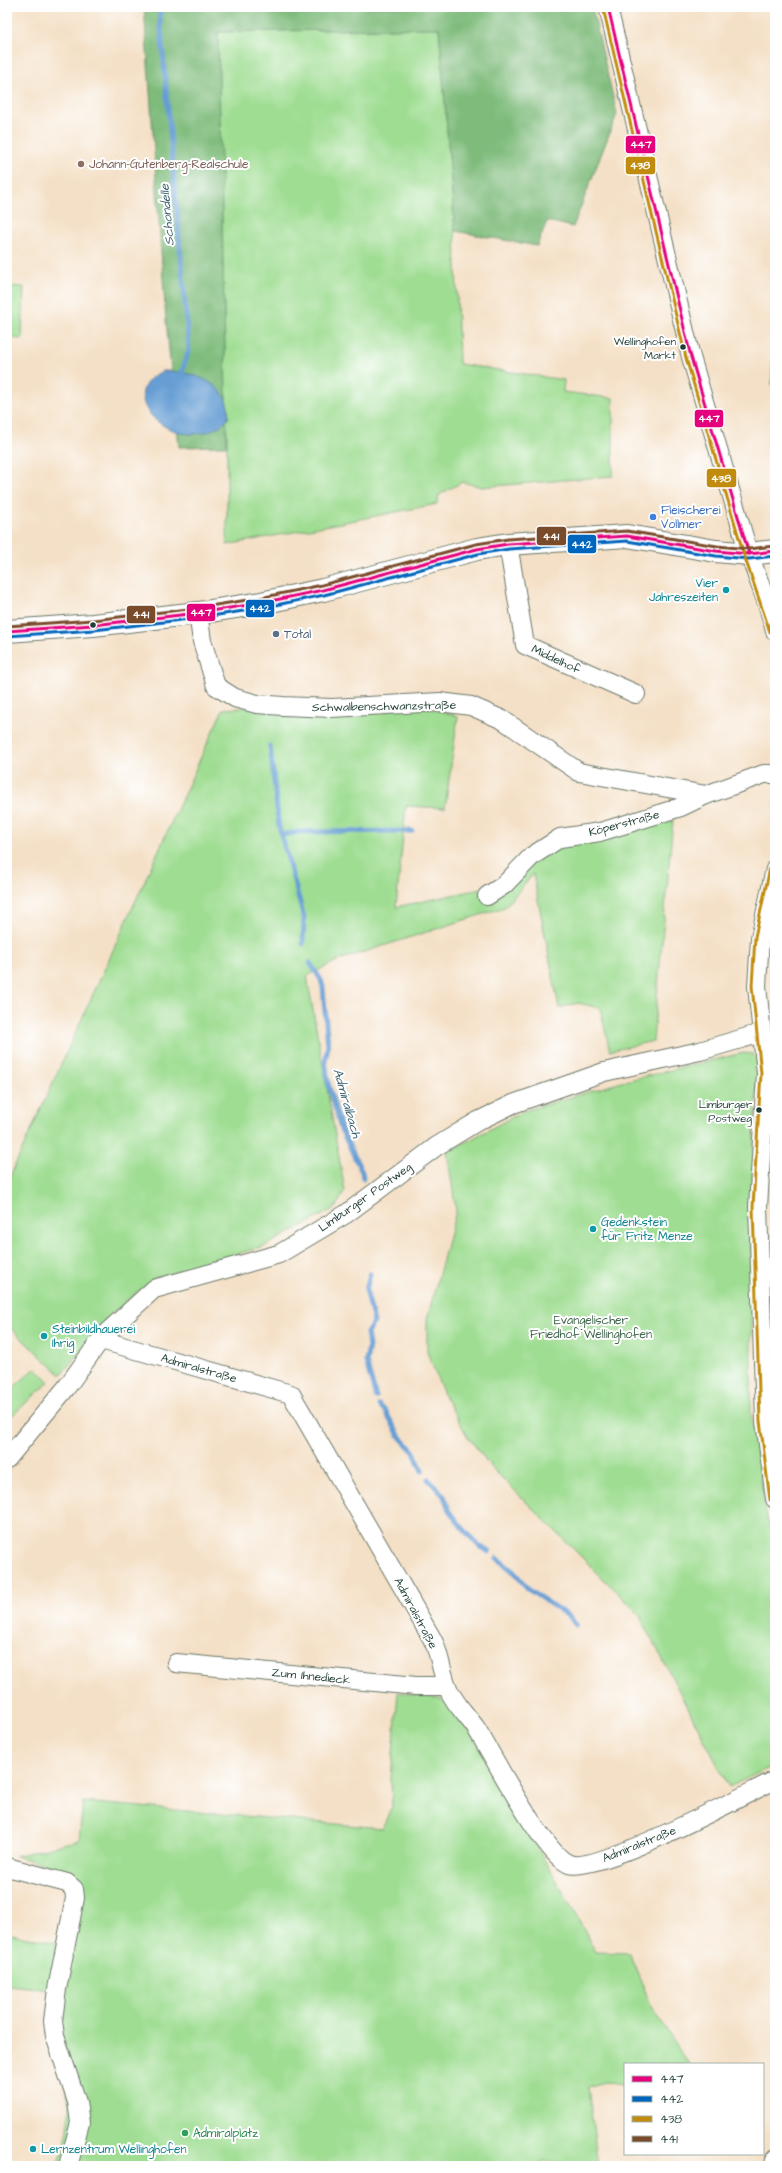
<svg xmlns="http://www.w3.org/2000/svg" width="782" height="2173" viewBox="0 0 782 2173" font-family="'Architects Daughter',sans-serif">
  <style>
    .green { fill: #9fdd92; stroke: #5f8d63 }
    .forest { fill: #7fbc7c; stroke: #4f7c58 }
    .water { fill: #669ed4; stroke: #426e84 }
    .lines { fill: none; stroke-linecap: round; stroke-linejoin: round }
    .stream { stroke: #669ed4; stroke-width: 5 }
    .street-casing { stroke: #6a7667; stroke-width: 20 }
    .secondary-casing { stroke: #6a7667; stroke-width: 24 }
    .street { stroke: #fff; stroke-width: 18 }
    .secondary { stroke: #fff; stroke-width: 22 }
    .bus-1-casing { stroke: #fff; stroke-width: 6 }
    .bus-2-casing { stroke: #fff; stroke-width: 6 }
    .bus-3-casing { stroke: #fff; stroke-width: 6 }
    .bus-4-casing { stroke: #fff; stroke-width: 6 }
    .bus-1 { stroke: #e5007d; stroke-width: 3 }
    .bus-2 { stroke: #0065bd; stroke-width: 3 }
    .bus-3 { stroke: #c18c0d; stroke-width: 3 }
    .bus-4 { stroke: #7a4b2a; stroke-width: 3 }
    .education-dot { fill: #8d6e63; stroke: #fff; stroke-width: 1.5 }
    .bus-dot { fill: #1f3d34; stroke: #fff; stroke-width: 1.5 }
    .shop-dot { fill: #3f7fe0; stroke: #fff; stroke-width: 1.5 }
    .culture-dot { fill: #0f9aa8; stroke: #fff; stroke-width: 1.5 }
    .service-dot { fill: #5c6f8a; stroke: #fff; stroke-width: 1.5 }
    .leisure-dot { fill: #2e9e5b; stroke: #fff; stroke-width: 1.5 }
    .labels { text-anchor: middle; stroke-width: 4; stroke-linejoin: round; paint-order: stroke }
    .bus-label { font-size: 11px; fill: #1f3d34; stroke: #fff; text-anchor: end }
    .education-label { font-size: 12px; fill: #785e54; stroke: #fff; text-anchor: start }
    .shop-label { font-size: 12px; fill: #366cbe; stroke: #fff; text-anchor: start }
    .culture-label { font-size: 12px; fill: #0d838f; stroke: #fff; text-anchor: start }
    .service-label { font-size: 12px; fill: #4e5e75; stroke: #fff; text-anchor: start }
    .street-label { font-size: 12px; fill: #1f3d34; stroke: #fff }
    .park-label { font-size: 12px; fill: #3f654c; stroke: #fff }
    .leisure-label { font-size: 12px; fill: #27864d; stroke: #fff; text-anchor: start }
    .water-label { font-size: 13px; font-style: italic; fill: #385f6c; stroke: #fff }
    .line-badge { stroke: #fff; stroke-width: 1.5 }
    .badge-label { font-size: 11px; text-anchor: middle; font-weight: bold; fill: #fff }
  </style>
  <rect width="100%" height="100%" fill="#fff"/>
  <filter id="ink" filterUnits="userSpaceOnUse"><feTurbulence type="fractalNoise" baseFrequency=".025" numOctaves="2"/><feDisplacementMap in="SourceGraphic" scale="8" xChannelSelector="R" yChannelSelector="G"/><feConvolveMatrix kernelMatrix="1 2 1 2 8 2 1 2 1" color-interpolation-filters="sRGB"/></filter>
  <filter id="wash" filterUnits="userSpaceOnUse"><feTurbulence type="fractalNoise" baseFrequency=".012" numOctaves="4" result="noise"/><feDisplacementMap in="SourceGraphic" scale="16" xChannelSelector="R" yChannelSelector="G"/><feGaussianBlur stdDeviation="0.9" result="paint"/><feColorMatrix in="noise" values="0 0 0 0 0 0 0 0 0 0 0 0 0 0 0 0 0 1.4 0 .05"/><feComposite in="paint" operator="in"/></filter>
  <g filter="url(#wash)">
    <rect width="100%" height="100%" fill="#f4e0c6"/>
    <g class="green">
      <path d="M 439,28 L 455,231 L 459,364 L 564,380 L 563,392 L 613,398 L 613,476 L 482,487 L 462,482 L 439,495 L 437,504 L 227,545 L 227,446 L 218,32 Z"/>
      <path d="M 7,286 L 24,287 L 22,339 L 7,338 Z"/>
      <path d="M 773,318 L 775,318 L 775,385 L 772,385 Z"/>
      <path d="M 268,706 L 424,707 L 458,716 L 445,808 L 406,806 L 396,907 L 508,883 L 559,841 L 674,809 L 653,1041 L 610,1051 L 600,1008 L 578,1003 L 559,1008 L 533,874 L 505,907 L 339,960 L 307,976 L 345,1191 L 335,1208 L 265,1246 L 154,1278 L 110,1315 L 61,1375 L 7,1325 L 7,1183 L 223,709 Z"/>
      <path d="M 743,1053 L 753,1054 L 758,1059 L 751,1205 L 751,1415 L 767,1518 L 775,1542 L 775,1765 L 729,1787 L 639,1614 L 492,1468 L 468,1437 L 445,1397 L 427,1352 L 427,1319 L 456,1211 L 447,1152 L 524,1111 L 625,1081 Z"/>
      <path d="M 36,1368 L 49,1382 L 7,1420 L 7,1393 Z"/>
      <path d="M 398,1692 L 452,1701 L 553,1874 L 596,1952 L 629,1953 L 652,2007 L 689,2064 L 625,2064 L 625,2086 L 604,2082 L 588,2087 L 598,2166 L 571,2166 L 544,2161 L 539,2166 L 58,2166 L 69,2131 L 69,2104 L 50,1989 L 7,1985 L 7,1933 L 58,1943 C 72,1922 98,1893 70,1872 L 15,1856 L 79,1840 L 83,1802 L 382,1828 L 392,1807 L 391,1779 Z"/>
    </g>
    <path class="forest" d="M 144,7 L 592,7 L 617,114 L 573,227 L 547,221 L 537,246 L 455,231 L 439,28 L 218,32 L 227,446 L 179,447 L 166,321 Z"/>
    <path class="water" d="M 163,371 C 191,370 234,384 228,419 C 184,464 105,396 163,371 Z"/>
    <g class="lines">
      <g class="stream">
        <path d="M 159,7 L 189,349 L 182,373"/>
        <path d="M 270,746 L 279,827 L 304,917 L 303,944"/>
        <path d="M 282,835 L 299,832 L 412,831"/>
        <path d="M 310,963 L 321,980 L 323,987 L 328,1046 L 325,1061 L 329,1087 L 341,1129 L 362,1172 L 363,1178"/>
        <path d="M 370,1274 L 366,1290 L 374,1322 L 367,1333 L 369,1346 L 366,1362 L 376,1397"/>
        <path d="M 379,1405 L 385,1411 L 400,1437 L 414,1452 L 422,1471"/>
        <path d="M 428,1479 L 444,1496 L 449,1510 L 461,1526 L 478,1545 L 489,1552"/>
        <path d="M 497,1558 L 514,1572 L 529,1590 L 570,1617 L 576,1625"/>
      </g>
    </g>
  </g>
  <g filter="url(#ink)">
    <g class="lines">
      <defs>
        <g id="street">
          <path d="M 608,7 L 691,357 L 749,554 L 768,606 L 775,631"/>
          <path d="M 508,544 L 525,645 L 636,694"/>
          <path d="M 198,613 L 202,641 L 216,686 L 235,698 L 257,704 L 283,706 L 332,708 L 440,702 L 471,706 L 503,720 L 579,772 L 706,795"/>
          <path d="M 775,869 L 760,938 L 757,986 L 766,1073 L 758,1207 L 765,1421 L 775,1499"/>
          <path d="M 487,896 L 504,885 L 532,856 L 560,838 L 600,832 L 633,822 L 681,807 L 706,795 L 764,774 L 775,774"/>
          <path d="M 101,1340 L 291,1394 L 422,1621 C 426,1629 432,1637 435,1645 C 440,1658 442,1673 447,1686 C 453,1702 466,1714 476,1728 C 493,1755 544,1855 569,1864 C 598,1874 742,1796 775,1780"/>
          <path d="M 7,1459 L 66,1388 L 104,1335 L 154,1289 L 279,1254 L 346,1214 L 437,1146 L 478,1121 L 513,1104 L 604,1072 L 700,1051 L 761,1033"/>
          <path d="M 176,1663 L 416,1686 L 447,1686"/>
          <path d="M 7,1867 L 67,1883 L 74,1889 L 75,1898 L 57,1989 L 53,2021 L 55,2036 L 77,2102 L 80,2123 L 68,2166"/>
          <path d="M 774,2166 L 775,2159"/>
        </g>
        <path id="secondary" d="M 7,631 L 93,625 L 198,613 L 261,603 L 323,590 L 477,549 L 508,544 L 627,536 L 716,551 L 749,554 L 775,551"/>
      </defs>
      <use href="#street" class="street-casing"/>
      <use href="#secondary" class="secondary-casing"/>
      <use href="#street" class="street"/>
      <use href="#secondary" class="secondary"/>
      <defs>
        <g id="bus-1">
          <path d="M 608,7 L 691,357 L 749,554"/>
          <path d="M 7,631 L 93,625 L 198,613 L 261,603 L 323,590 L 477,549 L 508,544 L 627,536 L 716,551 L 749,554 L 775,551"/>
        </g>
        <path id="bus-2" d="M 7,636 L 94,630 L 199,618 L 262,608 L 324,595 L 478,554 L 509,549 L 627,541 L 716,556 L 749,559 L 775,556"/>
        <g id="bus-3">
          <path d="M 603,8 L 686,358 L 744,555 L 770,632"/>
          <path d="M 770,1500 L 760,1421 L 753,1207 L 761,1073 L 752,986 L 755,937 L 770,868"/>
        </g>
        <path id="bus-4" d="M 7,626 L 93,620 L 197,608 L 260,598 L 322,585 L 476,544 L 508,539 L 627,531 L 717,546 L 749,549 L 774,546"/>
      </defs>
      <use href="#bus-1" class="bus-1-casing"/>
      <use href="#bus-2" class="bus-2-casing"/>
      <use href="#bus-3" class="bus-3-casing"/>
      <use href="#bus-4" class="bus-4-casing"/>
      <use href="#bus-1" class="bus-1"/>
      <use href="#bus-2" class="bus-2"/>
      <use href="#bus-3" class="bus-3"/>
      <use href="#bus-4" class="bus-4"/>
    </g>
  </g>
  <circle class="education-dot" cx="81" cy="164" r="4"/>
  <g class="bus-dot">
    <circle cx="683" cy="347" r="3.5"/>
    <circle cx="93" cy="625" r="3.5"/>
    <circle cx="759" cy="1110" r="3.5"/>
  </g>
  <circle class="shop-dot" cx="653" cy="517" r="4"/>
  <g class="culture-dot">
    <circle cx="726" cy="590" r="4"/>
    <circle cx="593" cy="1229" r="4"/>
    <circle cx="44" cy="1336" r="4"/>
    <circle cx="33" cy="2149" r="4"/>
  </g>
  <circle class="service-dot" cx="276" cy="634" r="4"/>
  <circle class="leisure-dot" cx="185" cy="2133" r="4"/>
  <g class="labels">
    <g class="bus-label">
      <text x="676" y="345">Wellinghofen<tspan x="676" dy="14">Markt</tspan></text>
      <text x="752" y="1108">Limburger<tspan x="752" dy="14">Postweg</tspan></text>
    </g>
    <g class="education-label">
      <text x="89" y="168">Johann-Gutenberg-Realschule</text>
    </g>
    <g class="shop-label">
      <text x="661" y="514">Fleischerei<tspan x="661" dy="14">Vollmer</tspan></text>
    </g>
    <g class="culture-label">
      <text x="718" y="587" text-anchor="end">Vier<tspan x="718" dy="14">Jahreszeiten</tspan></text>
      <text x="601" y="1226">Gedenkstein<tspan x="601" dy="14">für Fritz Menze</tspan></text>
      <text x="52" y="1333">Steinbildhauerei<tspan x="52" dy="14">Ihrig</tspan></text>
      <text x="41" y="2153">Lernzentrum Wellinghofen</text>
    </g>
    <g class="service-label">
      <text x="284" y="638">Total</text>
    </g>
    <g class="street-label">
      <text transform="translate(556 659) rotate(25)" y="4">Middelhof</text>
      <text transform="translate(384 706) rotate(-1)" y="4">Schwalbenschwanzstraße</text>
      <text transform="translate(624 823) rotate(-15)" y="4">Köperstraße</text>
      <text transform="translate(365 1197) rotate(-35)" y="4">Limburger Postweg</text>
      <text transform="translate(199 1368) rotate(16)" y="4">Admiralstraße</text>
      <text transform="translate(416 1613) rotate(62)" y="4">Admiralstraße</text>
      <text transform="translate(311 1676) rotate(6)" y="4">Zum Ihnedieck</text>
      <text transform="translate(639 1844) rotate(-22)" y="4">Admiralstraße</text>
    </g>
    <g class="park-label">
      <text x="591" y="1324">Evangelischer<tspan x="591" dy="14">Friedhof Wellinghofen</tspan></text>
    </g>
    <g class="leisure-label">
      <text x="193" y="2137">Admiralplatz</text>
    </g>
    <g class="water-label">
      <text transform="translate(166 215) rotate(-95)" y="5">Schondelle</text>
      <text transform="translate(348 1103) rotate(74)" y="5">Admiralbach</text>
    </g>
  </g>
  <g class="line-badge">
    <rect x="625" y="135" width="31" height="19" rx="4" fill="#e5007d"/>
    <rect x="625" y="156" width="31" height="19" rx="4" fill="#c18c0d"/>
    <rect x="694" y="409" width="30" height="19" rx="4" fill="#e5007d"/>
    <rect x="706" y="468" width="31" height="20" rx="4" fill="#c18c0d"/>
    <rect x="536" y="526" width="31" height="20" rx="4" fill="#7a4b2a"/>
    <rect x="567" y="534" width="30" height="20" rx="4" fill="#0065bd"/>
    <rect x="245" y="599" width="30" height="19" rx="4" fill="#0065bd"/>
    <rect x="186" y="603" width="30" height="19" rx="4" fill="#e5007d"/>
    <rect x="126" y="605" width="30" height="19" rx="4" fill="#7a4b2a"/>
  </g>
  <g class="badge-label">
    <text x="641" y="148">447</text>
    <text x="640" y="169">438</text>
    <text x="709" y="422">447</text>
    <text x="721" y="482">438</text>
    <text x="551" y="540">441</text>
    <text x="582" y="548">442</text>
    <text x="260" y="612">442</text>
    <text x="201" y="616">447</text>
    <text x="141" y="618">441</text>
  </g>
  <rect width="782" height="2173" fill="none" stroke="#fff" stroke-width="24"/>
  <rect x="624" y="2063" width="140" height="92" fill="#ffffff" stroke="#a5b1ae"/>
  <rect x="632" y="2076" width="20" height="6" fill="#e5007d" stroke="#a5b1ae"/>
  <text x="660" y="2083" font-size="12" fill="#1f3d34">447</text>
  <rect x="632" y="2096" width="20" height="6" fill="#0065bd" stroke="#a5b1ae"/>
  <text x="660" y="2103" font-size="12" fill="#1f3d34">442</text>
  <rect x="632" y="2116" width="20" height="6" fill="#c18c0d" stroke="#a5b1ae"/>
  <text x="660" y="2123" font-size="12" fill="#1f3d34">438</text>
  <rect x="632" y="2136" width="20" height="6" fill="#7a4b2a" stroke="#a5b1ae"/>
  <text x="660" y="2143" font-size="12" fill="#1f3d34">441</text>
</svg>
